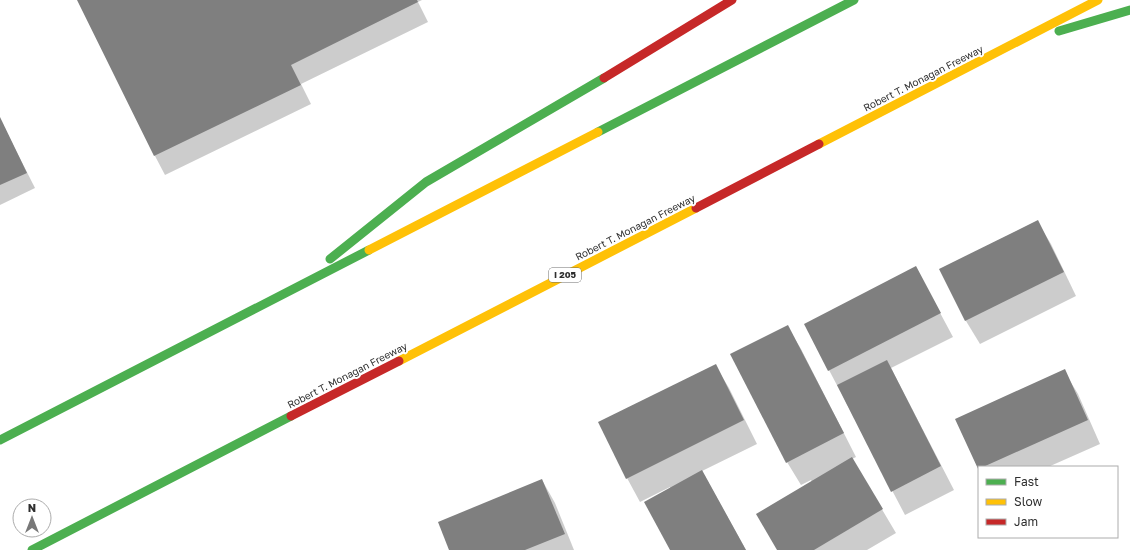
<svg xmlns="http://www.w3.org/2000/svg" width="1130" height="550" viewBox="0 0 1130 550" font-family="'Golos Text',sans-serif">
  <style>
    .shadow { fill: #0003 }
    .building { fill: #7f7f7f }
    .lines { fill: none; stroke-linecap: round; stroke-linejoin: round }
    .fast { stroke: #4caf50; stroke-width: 9 }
    .slow { stroke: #ffc107; stroke-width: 9 }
    .jam { stroke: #c62828; stroke-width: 9 }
    .labels { text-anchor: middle; stroke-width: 4; stroke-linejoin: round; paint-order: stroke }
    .shield { fill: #fff; stroke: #6d6d6d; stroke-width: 1 }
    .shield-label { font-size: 9px; font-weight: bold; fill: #2f2f2f }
    .street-label { font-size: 10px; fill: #2f2f2f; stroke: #fff }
  </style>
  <rect width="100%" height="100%" fill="#fff"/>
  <g class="shadow">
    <path d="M 78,0 L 422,0 L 418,2 L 428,22 L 301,84 L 311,104 L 165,175 L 155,156 Z"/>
    <path d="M 0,119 L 35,188 L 0,205 Z"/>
    <path d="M 1037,221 L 1051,244 L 1076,296 L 980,344 L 966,321 L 941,269 Z"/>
    <path d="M 916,268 L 953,337 L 891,368 L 954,490 L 905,515 L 829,370 Z"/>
    <path d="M 787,326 L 801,349 L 856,457 L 852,459 L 896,533 L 867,550 L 778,550 L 812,482 L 811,480 L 801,485 L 787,462 Z"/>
    <path d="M 715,365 L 729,388 L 757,444 L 702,471 L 746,550 L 672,550 L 670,487 L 640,502 L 627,478 Z"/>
    <path d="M 1064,371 L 1078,394 L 1100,444 L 1048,467 L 979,467 L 979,469 L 957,419 Z"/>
    <path d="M 542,480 L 555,503 L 574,550 L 451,550 Z"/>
  </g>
  <g class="building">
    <path d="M 77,0 L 417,0 L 418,2 L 291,65 L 301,85 L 154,156 Z"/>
    <path d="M 0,117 L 27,173 L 0,185 Z"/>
    <path d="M 1038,220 L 1064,272 L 965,321 L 939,269 Z"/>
    <path d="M 916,266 L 941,313 L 828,371 L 804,324 Z"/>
    <path d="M 788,325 L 844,433 L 786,463 L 730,354 Z"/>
    <path d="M 887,360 L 941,466 L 891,492 L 837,385 Z"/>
    <path d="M 716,364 L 744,420 L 626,479 L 598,422 Z"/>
    <path d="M 1065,369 L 1088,420 L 983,467 L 979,467 L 979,471 L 955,419 Z"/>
    <path d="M 852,457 L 883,509 L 814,550 L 777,550 L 756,514 Z"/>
    <path d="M 702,470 L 746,550 L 670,550 L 644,502 Z"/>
    <path d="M 542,479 L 565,534 L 525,550 L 449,550 L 438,522 Z"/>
  </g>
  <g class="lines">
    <g class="fast">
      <path d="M 1059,31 L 1130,10"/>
      <path d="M 598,132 L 854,0"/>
      <path d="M 330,259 L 426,182 L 604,78"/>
      <path d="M 0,440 L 369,250"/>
      <path d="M 32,550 L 291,416"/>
    </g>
    <g class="slow">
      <path d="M 819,144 L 1098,0"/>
      <path d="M 369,250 L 598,132"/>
      <path d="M 399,361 L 696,208"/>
    </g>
    <g class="jam">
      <path d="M 604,78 L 732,0"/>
      <path d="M 696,208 L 819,144"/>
      <path d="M 291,416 L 399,361"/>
    </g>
  </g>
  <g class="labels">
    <rect class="shield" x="549" y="268" width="32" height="14" rx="3"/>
    <g class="shield-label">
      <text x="565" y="278">I 205</text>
    </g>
    <g class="street-label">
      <text transform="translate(923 78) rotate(-27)" y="4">Robert T. Monagan Freeway</text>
      <text transform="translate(635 227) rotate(-27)" y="4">Robert T. Monagan Freeway</text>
      <text transform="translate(347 375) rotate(-27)" y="4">Robert T. Monagan Freeway</text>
    </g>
  </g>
  <rect x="978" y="466" width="140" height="72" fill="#ffffff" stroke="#acacac"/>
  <rect x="986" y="479" width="20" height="6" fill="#4caf50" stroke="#acacac"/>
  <text x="1014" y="486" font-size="12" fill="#2f2f2f">Fast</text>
  <rect x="986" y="499" width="20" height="6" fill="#ffc107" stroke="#acacac"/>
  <text x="1014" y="506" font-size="12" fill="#2f2f2f">Slow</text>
  <rect x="986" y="519" width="20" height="6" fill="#c62828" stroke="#acacac"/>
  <text x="1014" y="526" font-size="12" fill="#2f2f2f">Jam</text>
  <g transform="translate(32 518)"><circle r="19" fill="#ffffff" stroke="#acacac"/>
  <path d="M0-3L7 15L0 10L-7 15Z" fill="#787878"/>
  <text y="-6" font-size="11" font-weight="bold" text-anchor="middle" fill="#2f2f2f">N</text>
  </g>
</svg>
